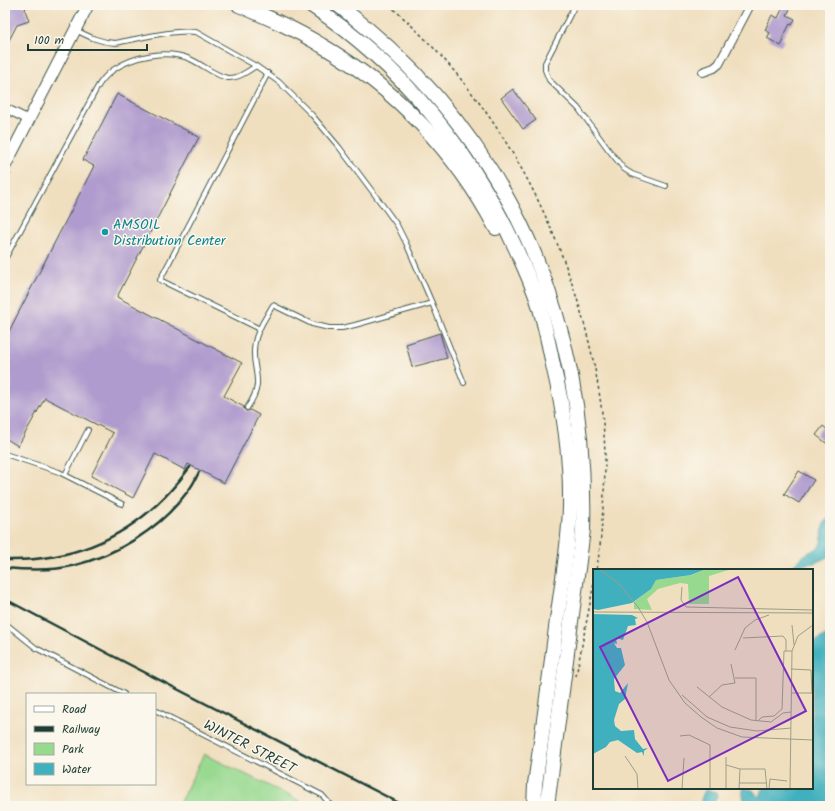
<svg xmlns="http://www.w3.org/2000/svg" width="835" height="811" viewBox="0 0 835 811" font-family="Kalam,sans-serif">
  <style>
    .green { fill: #98d990; stroke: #5c8b62 }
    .water { fill: #41b0be; stroke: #307679 }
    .building { fill: #b09bce }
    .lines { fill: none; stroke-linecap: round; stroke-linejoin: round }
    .lane-casing { stroke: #3e5549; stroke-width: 6 }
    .street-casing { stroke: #3e5549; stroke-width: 10 }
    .secondary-casing { stroke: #3e5549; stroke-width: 13 }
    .highway-casing { stroke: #3e5549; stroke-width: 16 }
    .path { stroke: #3e5549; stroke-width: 1.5; stroke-dasharray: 3 3; stroke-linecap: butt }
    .lane { stroke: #fff; stroke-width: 4 }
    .street { stroke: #fff; stroke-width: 8 }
    .secondary { stroke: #fff; stroke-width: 11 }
    .highway { stroke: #fff; stroke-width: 14 }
    .rail { stroke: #1f3d34; stroke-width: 2.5 }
    .culture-dot { fill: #0f9aa8; stroke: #fbf7ec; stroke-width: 1.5 }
    .labels { text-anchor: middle; stroke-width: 3; stroke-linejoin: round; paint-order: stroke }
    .culture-label { font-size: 14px; fill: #0d838f; stroke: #fbf7ec; text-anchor: start }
    .street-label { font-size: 14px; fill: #1f3d34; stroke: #fbf7ec }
    .inset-road { fill: none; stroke: #9c9e87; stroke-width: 1 }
    .view { fill: #7b2cbf; fill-opacity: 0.15; stroke: #7b2cbf; stroke-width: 2 }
    .inset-edge { fill: none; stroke: #1f3d34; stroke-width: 2 }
  </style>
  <rect width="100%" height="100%" fill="#fbf7ec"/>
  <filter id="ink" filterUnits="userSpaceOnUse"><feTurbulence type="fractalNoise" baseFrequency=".025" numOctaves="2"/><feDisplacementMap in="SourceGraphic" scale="8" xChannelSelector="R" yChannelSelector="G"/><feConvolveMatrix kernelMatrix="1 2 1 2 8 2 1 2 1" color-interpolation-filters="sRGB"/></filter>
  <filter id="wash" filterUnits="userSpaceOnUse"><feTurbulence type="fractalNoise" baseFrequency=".012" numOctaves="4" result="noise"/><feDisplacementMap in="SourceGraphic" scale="16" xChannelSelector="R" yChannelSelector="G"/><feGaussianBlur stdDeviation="0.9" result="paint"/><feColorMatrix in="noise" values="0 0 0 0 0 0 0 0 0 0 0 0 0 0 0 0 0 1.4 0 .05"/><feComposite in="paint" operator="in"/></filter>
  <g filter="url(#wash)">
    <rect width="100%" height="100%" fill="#f0dfbf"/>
    <path class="green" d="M 204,754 L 300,801 L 298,806 L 178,806 Z"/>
    <g class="water">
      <path d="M 830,516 L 830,556 L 814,563 L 805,564 L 800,570 L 790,570 L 789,569 C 796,564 800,558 806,554 C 811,551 817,550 820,545 C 823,539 822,533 823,526 C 824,523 828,519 830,516 Z"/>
      <path d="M 830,632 L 830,806 L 731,806 L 735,804 L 742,802 C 745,797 741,793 744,788 L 753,790 L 756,794 L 760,797 L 763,788 L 812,788 L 812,644 Z"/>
      <path d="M 706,789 L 716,792 L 717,796 L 714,803 L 716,806 L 699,806 C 702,800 702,793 706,789 Z"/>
    </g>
    <g id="blocks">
      <g class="building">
        <path d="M 5,5 L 23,5 L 26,7 L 25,10 L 29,21 L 17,25 L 5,48 Z"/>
        <path d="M 784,5 L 792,5 L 787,15 L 795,19 L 792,25 L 790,24 L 782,39 L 784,40 L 781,46 L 767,38 L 770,33 L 765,30 L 772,15 L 778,18 Z"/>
        <path d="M 513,89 L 536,120 L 523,129 L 501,98 Z"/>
        <path d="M 117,94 L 199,137 L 117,297 L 242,363 L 224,396 L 244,407 L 244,409 L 246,411 L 250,410 L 259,415 L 224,483 L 188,464 L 185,470 L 155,454 L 133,498 L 91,476 L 113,433 L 45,398 L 18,446 L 5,438 L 5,339 L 94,166 L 83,160 Z"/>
        <path d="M 440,333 L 447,358 L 412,367 L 406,344 Z"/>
        <path d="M 823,426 L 830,432 L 830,446 L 816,435 Z"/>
        <path d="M 799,471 L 814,480 L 799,503 L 784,494 Z"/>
      </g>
    </g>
  </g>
  <g filter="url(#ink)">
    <use href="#blocks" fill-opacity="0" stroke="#3e5549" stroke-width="1"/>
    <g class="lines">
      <defs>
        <g id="lane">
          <path d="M 575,5 L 545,63 L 545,70 L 549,80 L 578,108 L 608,149 L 624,169 L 632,174 L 666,186"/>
          <path d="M 76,30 C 89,37 100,42 115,43 C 138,39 174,29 196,32 L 256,66 L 279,82 L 312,115 L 339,147 L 381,203 L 397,225 L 406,243 L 432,303 L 464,383"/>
          <path d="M 5,259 L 97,88 C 101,81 106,75 113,70 C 133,56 167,49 190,59 C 202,64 215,76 228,78 C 238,79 248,71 256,66"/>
          <path d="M 260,329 L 160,280 L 268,73"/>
          <path d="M 247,408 C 268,378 249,371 255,342 C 257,329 267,316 273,305 L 312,324 L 329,328 L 342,328 L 355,325 L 432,303"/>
          <path d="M 5,454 L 59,472 L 122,504"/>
          <path d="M 65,475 L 88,430"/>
          <path d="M 5,623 L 36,648 L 124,694"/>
          <path d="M 155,710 L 322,795 L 329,803 L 330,806"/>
        </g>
        <g id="street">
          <path d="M 703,72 L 714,68 L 719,64 L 750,5"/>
          <path d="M 5,108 L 29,120"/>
        </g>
        <path id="secondary" d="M 5,166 L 88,5"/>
        <g id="highway">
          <path d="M 239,5 C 267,17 295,29 321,45 C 395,88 456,152 496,228"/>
          <path d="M 311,5 C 401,65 471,150 516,249 C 524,267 533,286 539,305 C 545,325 549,345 553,365 C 564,411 571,460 570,507 C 569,545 562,583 557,620 C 550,675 543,730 535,784 L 534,806"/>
          <path d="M 338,5 C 508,134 589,318 583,530 L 547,806"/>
        </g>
      </defs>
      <use href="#lane" class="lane-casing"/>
      <use href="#street" class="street-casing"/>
      <use href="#secondary" class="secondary-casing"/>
      <use href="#highway" class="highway-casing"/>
      <g class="path">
        <path d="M 389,5 C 481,85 542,186 578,302 C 593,352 604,404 605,457 C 605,478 604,499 602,520 C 601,537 600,553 596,570"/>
        <path d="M 5,185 L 11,174"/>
        <path d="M 576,676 L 594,583"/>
      </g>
      <use href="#lane" class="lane"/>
      <use href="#street" class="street"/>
      <use href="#secondary" class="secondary"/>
      <use href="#highway" class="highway"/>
      <g class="rail">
        <path d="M 5,560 C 83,562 144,530 190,467"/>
        <path d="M 5,568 C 27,570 51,571 72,566 C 117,555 160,529 188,491 C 193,485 196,478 199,472"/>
        <path d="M 5,599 L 109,654 L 405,806"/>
      </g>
    </g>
  </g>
  <circle class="culture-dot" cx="105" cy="232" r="4"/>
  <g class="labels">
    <g class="culture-label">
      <text x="113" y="229">AMSOIL<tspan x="113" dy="16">Distribution Center</tspan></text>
    </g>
    <g class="street-label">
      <text transform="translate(250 746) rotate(27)" y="5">WINTER STREET</text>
    </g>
  </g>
  <g transform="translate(593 569)">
    <rect width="220" height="220" fill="#f0dfbf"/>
    <path d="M 113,0 L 139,0 L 116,7 L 116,35 L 96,35 L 95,15 L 87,14 L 65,20 L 54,30 L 59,41 L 41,40 L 41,33 L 58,20 L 63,11 L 99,6 Z" fill="#98d990"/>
    <path d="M 0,0 L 113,0 L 98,6 L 63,11 L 58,20 L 39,34 L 5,41 L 0,40 ZM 0,45 L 39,46 L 45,49 L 42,50 L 43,56 L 35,57 L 30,71 L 23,69 L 24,75 L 21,74 L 24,79 L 28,79 L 32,96 L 21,110 L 22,122 L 27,124 L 35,114 L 32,130 L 26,135 L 21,151 L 22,157 L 28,162 L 41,161 L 42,170 L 50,180 L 55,179 L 51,182 L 51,187 L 49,183 L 44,184 L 25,171 L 17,173 L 13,178 L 0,185 Z" fill="#41b0be"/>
    <path class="inset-road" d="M 6,0 L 25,14 L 45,38 L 54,53 L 76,111 L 92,134 L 108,148 L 124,159 L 149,168 L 220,171M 89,18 L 88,31 L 93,38 L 220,41M 0,43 L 220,44M 199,56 L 201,76M 150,69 L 190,67 L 193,71 L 193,82M 142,81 L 152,59 L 162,51 L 176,46M 198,100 L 218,101 L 219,124M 142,109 L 163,109 L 163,152M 104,118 L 129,138 L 158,151 L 178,153 L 190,144 L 198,143M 198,124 L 220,124M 89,126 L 114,148 L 137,158 L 164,162 L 198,159M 116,128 L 129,116 L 142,114 L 138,95M 165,152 L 169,148 L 181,147 L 189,140 L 191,82 L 199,82M 87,167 L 96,166 L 117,176 L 117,220M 32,187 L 44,205 L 45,220M 133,196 L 147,200 L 172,200 L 174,220M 146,214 L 174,214M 89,220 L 91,189M 133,220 L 133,188M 146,220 L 147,200M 176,220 L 177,210 L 194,212M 197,220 L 199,82 L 205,67 L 220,56"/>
    <path class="view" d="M 145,8 L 213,142 L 75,212 L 7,78 Z"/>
    <rect width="220" height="220" class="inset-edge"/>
  </g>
  <rect width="835" height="811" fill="none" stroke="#fbf7ec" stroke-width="20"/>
  <rect x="26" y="693" width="130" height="92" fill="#fbf7ec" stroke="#a3ada2"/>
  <rect x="34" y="706" width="20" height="6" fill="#ffffff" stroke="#a3ada2"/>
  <text x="62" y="713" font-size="12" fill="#1f3d34">Road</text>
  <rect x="34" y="726" width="20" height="6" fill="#1f3d34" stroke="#a3ada2"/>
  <text x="62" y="733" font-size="12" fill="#1f3d34">Railway</text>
  <rect x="34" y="743" width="20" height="12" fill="#98d990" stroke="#a3ada2"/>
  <text x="62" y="753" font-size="12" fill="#1f3d34">Park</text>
  <rect x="34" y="763" width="20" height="12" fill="#41b0be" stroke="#a3ada2"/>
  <text x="62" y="773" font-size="12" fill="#1f3d34">Water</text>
  <path d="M28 44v6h119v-6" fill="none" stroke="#1f3d34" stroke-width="2"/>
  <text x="34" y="44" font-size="12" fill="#1f3d34" stroke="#fbf7ec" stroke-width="3" paint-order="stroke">100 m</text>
</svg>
